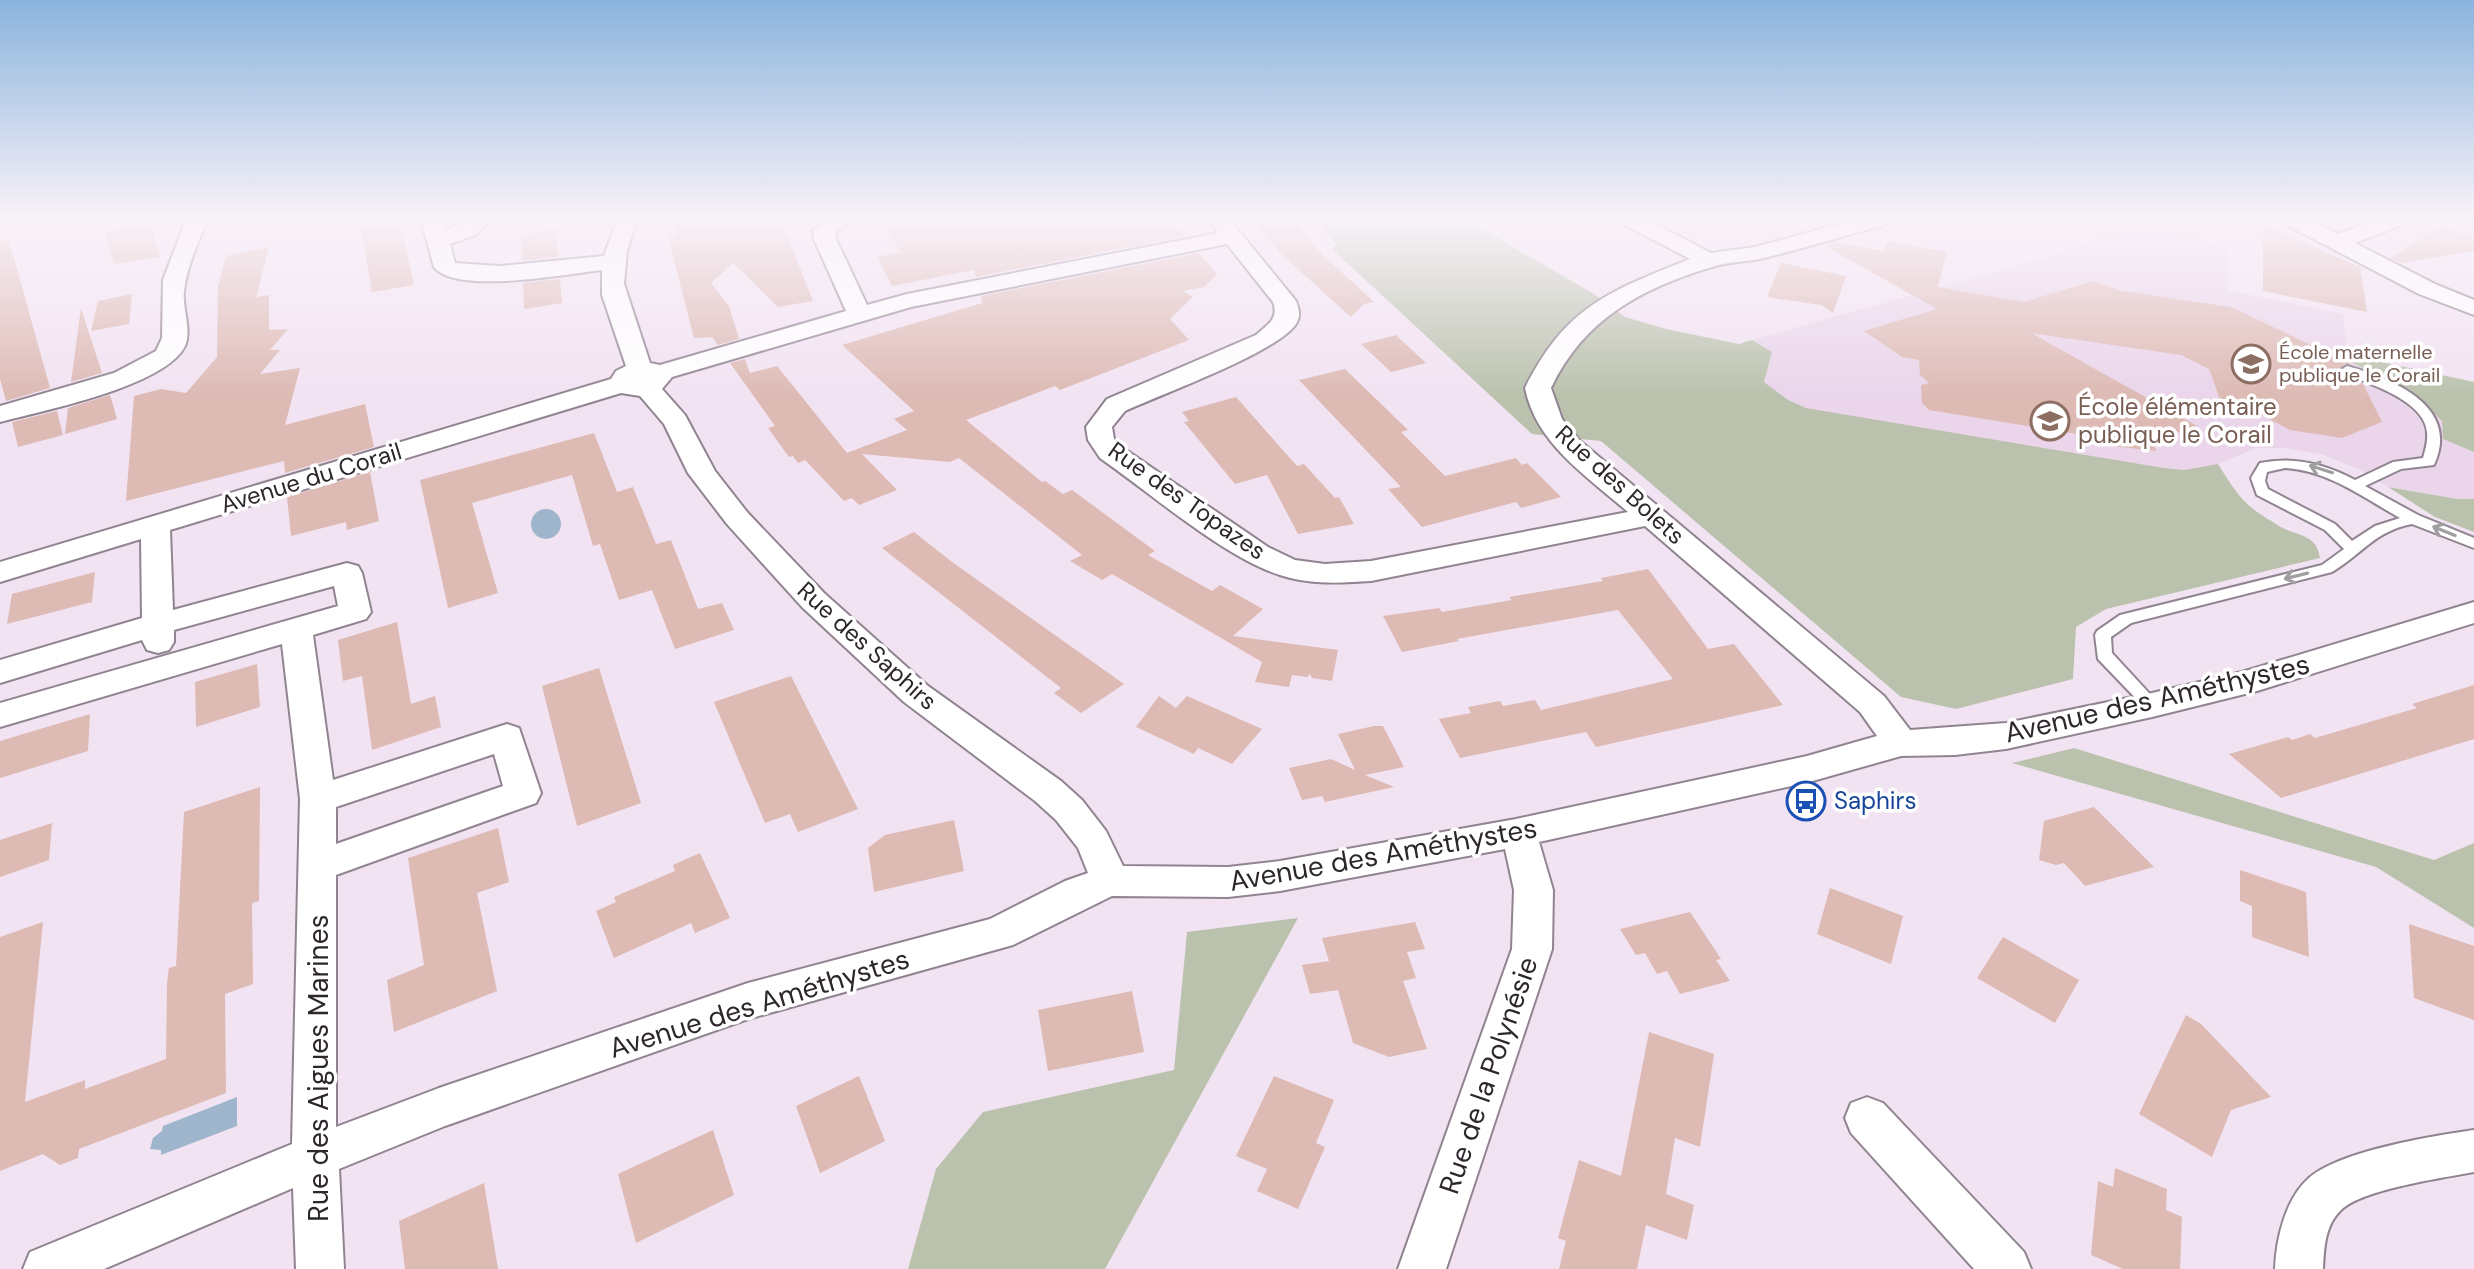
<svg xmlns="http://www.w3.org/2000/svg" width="2474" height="1269" viewBox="0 0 2474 1269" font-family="'DM Sans',sans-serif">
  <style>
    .built { fill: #ead5ea }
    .green { fill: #bac2ad }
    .water { fill: #9eb5cc }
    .building { fill: #ddbab4 }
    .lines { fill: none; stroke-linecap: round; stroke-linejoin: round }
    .lane-casing { stroke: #918491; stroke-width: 4 }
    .street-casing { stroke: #918491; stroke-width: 4 }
    .lane { fill: #fff; fill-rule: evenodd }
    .street { fill: #fff; fill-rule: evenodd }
    .oneway { stroke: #a09ea0 }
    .labels { text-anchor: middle; stroke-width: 7; stroke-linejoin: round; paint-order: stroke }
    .far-education-label { font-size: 20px; fill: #785e54; stroke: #fff; text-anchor: start }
    .education-label { font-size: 24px; fill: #785e54; stroke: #fff; text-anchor: start }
    .street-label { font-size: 24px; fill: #2d272d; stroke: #fff }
    .transit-label { font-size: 24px; fill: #164399; stroke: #fff; text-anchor: start }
    .near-street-label { font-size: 28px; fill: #2d272d; stroke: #fff }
  </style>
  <rect width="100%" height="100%" fill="#f2e3f2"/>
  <path class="built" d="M 2149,220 L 2229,251 L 2227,290 L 2343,314 L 2348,360 L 2419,399 L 2442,421 L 2443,439 L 2474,452 L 2474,499 L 2457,499 L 2388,487 L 2359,469 L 2323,455 L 2286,448 L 2256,448 L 2218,464 L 2184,470 L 2164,468 L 1806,408 L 1788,400 L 1764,382 L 1772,352 L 1752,340 L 2037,260 Z"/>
  <g class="green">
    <path d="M 1314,220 L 1467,220 L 1594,294 L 1625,317 L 1666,329 L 1739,344 L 1752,340 L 1772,352 L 1764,382 L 1788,400 L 1806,408 L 2164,468 L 2184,470 L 2218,464 C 2228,480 2238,497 2253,509 C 2261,515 2271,521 2279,526 C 2298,537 2316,533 2320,558 L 2106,609 L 2076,627 L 2073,679 L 1956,709 L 1901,697 L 1601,441 L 1532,434 L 1332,249 L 1337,244 Z"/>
    <path d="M 2349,355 L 2474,382 L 2474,452 L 2443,439 L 2442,421 L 2419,399 L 2348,360 Z"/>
    <path d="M 2388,487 L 2457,499 L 2474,499 L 2474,532 L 2435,517 Z"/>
    <path d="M 2074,748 L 2434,860 L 2474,843 L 2474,928 L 2376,867 L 2012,763 Z"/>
    <path d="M 1298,918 L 1105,1269 L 908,1269 L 936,1169 L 983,1112 L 1174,1070 L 1187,932 Z"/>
  </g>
  <g class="water">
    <circle cx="546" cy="524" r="15"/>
    <path d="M 237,1097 L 237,1126 L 161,1155 L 161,1150 L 150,1149 L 153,1138 L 162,1131 L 163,1126 Z"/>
  </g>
  <g class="building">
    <path d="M 672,220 L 781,220 L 813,301 L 778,307 L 733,263 L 711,283 L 729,306 L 739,339 L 718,345 L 712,337 L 694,338 L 665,225 L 678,242 Z"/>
    <path d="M 921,220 L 1170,220 L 1185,236 L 976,277 L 974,270 L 892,286 L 877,257 L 901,252 L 885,226 Z"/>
    <path d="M 1253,220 L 1292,220 L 1323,255 L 1374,302 L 1364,304 L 1351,317 L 1280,253 Z"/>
    <path d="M 400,221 L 414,285 L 372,292 L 361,229 Z"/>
    <path d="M 145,224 L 147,229 L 151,228 L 160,257 L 114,264 L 105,233 Z"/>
    <path d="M 2263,225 L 2360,267 L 2367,312 L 2263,291 Z"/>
    <path d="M 2442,227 L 2474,237 L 2474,251 L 2400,263 L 2390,258 Z"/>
    <path d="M 556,228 L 558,257 L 522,261 L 521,236 Z"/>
    <path d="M 9,240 L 50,388 L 6,401 L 0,379 L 0,241 Z"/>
    <path d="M 1887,241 L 1947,252 L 1938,287 L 2024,302 L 2093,281 L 2122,291 L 2231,307 L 2353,365 L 2345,364 L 2338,372 L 2363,384 L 2382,422 L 2342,438 L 2290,430 L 2260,414 L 2241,411 L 2226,416 L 2209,369 L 2181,355 L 2031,333 L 2197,426 L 2153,441 L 2156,451 L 2104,445 L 2090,436 L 1929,410 L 1922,403 L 1921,385 L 1929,383 L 1920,375 L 1919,360 L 1902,357 L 1864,331 L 1937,309 L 1825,246 L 1835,242 L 1884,251 Z"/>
    <path d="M 269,247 L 256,297 L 269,295 L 269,330 L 288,329 L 270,350 L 280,350 L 260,374 L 300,368 L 285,425 L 365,404 L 374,447 L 285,473 L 284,461 L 126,501 L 134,396 L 161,389 L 186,393 L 217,357 L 218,287 L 226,256 Z"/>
    <path d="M 1199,253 L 1217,274 L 1204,287 L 1183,291 L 1193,297 L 1170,319 L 1189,340 L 1060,390 L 1055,386 L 966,420 L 1042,482 L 1045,481 L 1063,494 L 1072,490 L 1155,551 L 1148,555 L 1212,591 L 1220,585 L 1263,609 L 1233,636 L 1338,650 L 1332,681 L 1312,678 L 1310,674 L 1307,677 L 1292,675 L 1289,687 L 1255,682 L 1262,662 L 1112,574 L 1102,580 L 1070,561 L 1082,555 L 959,458 L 950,462 L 862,454 L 897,490 L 859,505 L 852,498 L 844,501 L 805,460 L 798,463 L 793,456 L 789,457 L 768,428 L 775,426 L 730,363 L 745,359 L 750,373 L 777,366 L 847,453 L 907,430 L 894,419 L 914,411 L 842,345 L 982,303 L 981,296 Z"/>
    <path d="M 1781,263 L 1846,276 L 1833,313 L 1821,305 L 1767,297 Z"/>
    <path d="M 560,279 L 562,303 L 524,309 L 523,283 Z"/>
    <path d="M 132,294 L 129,324 L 91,331 L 98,301 Z"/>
    <path d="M 81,308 L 102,373 L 71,382 Z"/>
    <path d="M 1396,335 L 1426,363 L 1391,372 L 1361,344 Z"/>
    <path d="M 1345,369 L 1408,430 L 1401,432 L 1445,476 L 1516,458 L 1522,465 L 1527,463 L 1561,497 L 1521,508 L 1516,502 L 1422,527 L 1388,489 L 1401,487 L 1299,380 Z"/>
    <path d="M 110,395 L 117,419 L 65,434 L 68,408 Z"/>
    <path d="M 1236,397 L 1297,466 L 1304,464 L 1335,498 L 1339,497 L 1354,524 L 1298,534 L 1267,475 L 1235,484 L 1184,422 L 1189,421 L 1182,412 Z"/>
    <path d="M 57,411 L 63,435 L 18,447 L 12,422 Z"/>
    <path d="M 594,433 L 617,492 L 633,487 L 656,544 L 671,540 L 698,609 L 722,603 L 734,630 L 675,649 L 652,590 L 619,600 L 600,544 L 593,546 L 572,475 L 472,503 L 498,593 L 448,608 L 420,480 Z"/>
    <path d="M 370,472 L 379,521 L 347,530 L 346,522 L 291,536 L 287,497 Z"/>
    <path d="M 914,532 L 952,562 L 1124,684 L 1081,713 L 1054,693 L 1061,688 L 882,548 Z"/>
    <path d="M 1648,569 L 1708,649 L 1734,644 L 1783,705 L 1596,747 L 1586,732 L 1460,758 L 1439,719 L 1471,713 L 1468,707 L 1500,701 L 1503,706 L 1535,700 L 1541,710 L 1673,679 L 1618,610 L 1457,639 L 1459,641 L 1402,652 L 1383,616 L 1439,608 L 1442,612 L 1512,600 L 1509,597 L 1603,581 L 1601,578 Z"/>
    <path d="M 95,572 L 92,602 L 7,624 L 12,594 Z"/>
    <path d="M 397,622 L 411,704 L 435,696 L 441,727 L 372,750 L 362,676 L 343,681 L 338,640 Z"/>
    <path d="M 257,664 L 260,707 L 196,727 L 195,682 Z"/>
    <path d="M 599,668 L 641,803 L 577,826 L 542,686 Z"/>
    <path d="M 791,676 L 858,809 L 798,832 L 790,814 L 765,823 L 714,702 Z"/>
    <path d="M 2474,685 L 2474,739 L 2281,798 L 2229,754 L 2288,737 L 2292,740 L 2310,734 L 2315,738 L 2417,708 L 2412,704 Z"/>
    <path d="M 1159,696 L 1176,708 L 1187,696 L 1262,729 L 1232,764 L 1198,748 L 1194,754 L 1136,727 Z"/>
    <path d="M 90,714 L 88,751 L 0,778 L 0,741 Z"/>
    <path d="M 1374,726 L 1383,726 L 1404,767 L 1365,775 L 1394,787 L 1325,802 L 1322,796 L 1302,800 L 1289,768 L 1331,759 L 1355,770 L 1338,734 Z"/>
    <path d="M 260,787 L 259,901 L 252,903 L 253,984 L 225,994 L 226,1093 L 79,1149 L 78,1158 L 60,1165 L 43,1154 L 0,1171 L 0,937 L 43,922 L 25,1102 L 85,1080 L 85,1089 L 166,1059 L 167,983 L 169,968 L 176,966 L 184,812 Z"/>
    <path d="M 2094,807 L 2154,867 L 2085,886 L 2064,863 L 2056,865 L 2039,860 L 2044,821 Z"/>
    <path d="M 954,820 L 964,871 L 874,892 L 868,848 L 885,835 Z"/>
    <path d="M 52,823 L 49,860 L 0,877 L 0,840 Z"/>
    <path d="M 498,828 L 509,882 L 477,893 L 497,991 L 394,1032 L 387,980 L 424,965 L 408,858 Z"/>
    <path d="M 700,853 L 730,918 L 695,933 L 691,923 L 614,958 L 596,911 L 616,902 L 614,897 L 675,871 L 673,865 Z"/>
    <path d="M 2240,870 L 2306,892 L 2309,957 L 2252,937 L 2252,906 L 2240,901 Z"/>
    <path d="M 1830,888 L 1903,916 L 1891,964 L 1817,934 Z"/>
    <path d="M 1690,912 L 1721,959 L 1716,960 L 1730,981 L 1680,994 L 1667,971 L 1657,974 L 1645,953 L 1636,955 L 1620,929 Z"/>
    <path d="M 1415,922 L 1425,949 L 1407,952 L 1416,978 L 1403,981 L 1427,1049 L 1389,1057 L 1353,1043 L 1338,990 L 1310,994 L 1302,965 L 1329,961 L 1322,938 Z"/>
    <path d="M 2409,924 L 2474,946 L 2474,1020 L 2414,998 Z"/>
    <path d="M 2003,937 L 2079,980 L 2055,1023 L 1977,978 Z"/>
    <path d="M 1132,991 L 1144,1052 L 1048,1071 L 1038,1010 Z"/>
    <path d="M 2186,1015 L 2201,1024 L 2271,1097 L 2231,1110 L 2212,1157 L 2139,1114 Z"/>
    <path d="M 1649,1032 L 1714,1054 L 1700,1147 L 1675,1138 L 1666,1194 L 1694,1205 L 1687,1240 L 1646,1225 L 1637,1269 L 1559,1269 L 1566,1241 L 1558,1238 L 1579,1160 L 1621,1176 Z"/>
    <path d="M 859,1076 L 885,1141 L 820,1173 L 796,1106 Z"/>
    <path d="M 1274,1076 L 1334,1100 L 1316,1143 L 1325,1147 L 1298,1209 L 1257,1191 L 1267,1169 L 1236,1156 Z"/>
    <path d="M 713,1130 L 734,1195 L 636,1243 L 618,1174 Z"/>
    <path d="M 2115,1168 L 2167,1189 L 2166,1210 L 2182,1217 L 2180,1269 L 2123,1269 L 2091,1255 L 2098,1181 L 2113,1187 Z"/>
    <path d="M 484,1183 L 498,1269 L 405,1269 L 399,1221 Z"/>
  </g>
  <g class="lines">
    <defs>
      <path id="lane" d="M 2347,366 C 2393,379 2461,406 2434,465 L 2401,469 L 2365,486 L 2418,515 L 2474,538 L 2474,548 L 2412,524 C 2375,531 2362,554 2332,572 L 2131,623 L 2111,637 L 2112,653 L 2160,705 L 2158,709 L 2146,709 L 2098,659 L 2095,635 L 2097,631 L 2120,615 L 2322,565 L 2344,549 L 2325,530 L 2257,495 L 2251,478 L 2260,463 C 2294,456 2325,464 2355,480 L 2393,462 L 2423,458 C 2425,450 2428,442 2427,433 C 2426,401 2368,383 2343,373 L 2341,370 ZM 2285,468 C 2329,471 2362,497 2400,518 L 2375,526 L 2352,541 L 2335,524 L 2268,489 L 2265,481 L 2267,472 Z"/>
      <g id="street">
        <path d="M 186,220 L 207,220 C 198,243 187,266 184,291 C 182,308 192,330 185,346 C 166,386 42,411 0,422 L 0,406 L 114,373 L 156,351 L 162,338 L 163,280 Z"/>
        <path d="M 421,220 L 442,220 L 446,231 L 467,220 L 490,220 L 475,235 L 450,244 L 455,263 L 500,266 L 604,256 L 617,220 L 637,220 L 627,251 L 624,284 L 650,363 L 660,365 L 846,311 L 814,239 L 813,231 L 826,220 L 851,220 L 835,233 L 836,239 L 867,305 L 907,294 L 1218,233 L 1209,220 L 1230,220 L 1296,301 C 1299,309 1301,316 1296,324 C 1276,353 1162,394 1125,411 L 1112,427 L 1114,439 L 1120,446 L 1268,547 L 1295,560 L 1325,564 L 1371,561 L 1628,512 C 1588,477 1536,444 1525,388 C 1566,306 1610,291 1690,259 L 1625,225 L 1623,220 L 1648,220 L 1711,253 L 1755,247 L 1854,220 L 1887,220 L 1885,225 C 1843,236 1802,249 1760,259 C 1744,262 1727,262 1712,267 C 1641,288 1583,320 1551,388 L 1562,419 L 1579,440 L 1884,696 L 1910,730 L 2006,723 L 2152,693 L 2242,672 L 2474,602 L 2474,623 L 2257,691 L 2152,717 L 2006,749 L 1955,755 L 1901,756 L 1809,782 L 1539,842 L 1553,890 L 1552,949 L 1446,1269 L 1398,1269 L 1512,949 L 1514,890 L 1505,849 L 1280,891 L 1228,897 L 1112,896 L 1013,945 L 748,1019 L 445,1126 L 339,1169 L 344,1269 L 296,1269 L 293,1188 L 104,1269 L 23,1269 L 30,1252 L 292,1144 L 300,799 L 282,644 L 0,727 L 0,703 L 338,606 L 334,586 L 174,630 L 174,642 L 169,650 L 158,653 L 147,650 L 142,640 L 0,683 L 0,660 L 142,618 L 141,539 L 0,582 L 0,562 L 611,379 L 616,371 L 626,366 L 602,295 L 602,270 C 568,274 455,295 434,267 ZM 1227,244 L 1273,302 C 1279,319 1268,324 1256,335 L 1107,399 L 1086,427 L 1088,440 L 1100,458 C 1149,492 1225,558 1280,575 C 1310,585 1340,583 1371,581 L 1645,526 L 1860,712 L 1877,736 L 1807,756 L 1516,819 L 1280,861 L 1228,867 L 1123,866 L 1106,831 L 1082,800 L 1061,781 L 928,686 L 824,593 L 747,512 L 715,471 L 685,415 L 662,389 L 672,377 L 911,307 ZM 621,393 L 640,396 L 664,424 L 688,473 L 727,524 L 802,607 L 904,702 L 1035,801 L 1056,820 L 1078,848 L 1088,873 L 1065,881 L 990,919 L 748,983 L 439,1088 L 336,1127 L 336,875 L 536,803 L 541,793 L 519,728 L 507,724 L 333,780 L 313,635 L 366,619 L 371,612 L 362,573 L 358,566 L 347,563 L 173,610 L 170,530 ZM 494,754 L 503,786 L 336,844 L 336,807 Z"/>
        <path d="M 2284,220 L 2310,220 L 2338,234 L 2376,220 L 2404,220 L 2402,225 L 2355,243 L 2435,284 L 2474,300 L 2474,315 L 2419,294 L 2287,225 Z"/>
        <path d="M 1867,1097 L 1883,1103 L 2024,1252 L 2031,1269 L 1974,1269 L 1851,1133 L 1845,1118 L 1851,1103 Z"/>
        <path d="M 2474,1130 L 2474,1172 C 2443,1178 2363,1189 2341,1210 C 2325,1225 2324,1248 2323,1269 L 2275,1269 C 2276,1240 2285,1199 2309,1178 C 2340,1151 2432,1136 2474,1130 Z"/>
      </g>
    </defs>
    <use href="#lane" class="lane-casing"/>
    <use href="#street" class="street-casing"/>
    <use href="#lane" class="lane"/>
    <use href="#street" class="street"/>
  </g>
  <defs><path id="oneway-shaft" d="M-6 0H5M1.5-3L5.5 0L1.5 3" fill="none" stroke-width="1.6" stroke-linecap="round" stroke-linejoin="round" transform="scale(2)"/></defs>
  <g class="oneway">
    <use href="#oneway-shaft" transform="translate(2321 469) rotate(-162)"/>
    <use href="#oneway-shaft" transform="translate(2444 531) rotate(-158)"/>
    <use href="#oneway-shaft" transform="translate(2296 576) rotate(166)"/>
  </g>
  <linearGradient id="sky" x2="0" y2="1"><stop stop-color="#8ab4dd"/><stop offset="0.55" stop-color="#f9f2f9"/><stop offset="1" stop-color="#f9f2f9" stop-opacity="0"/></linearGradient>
  <rect width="2474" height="397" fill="url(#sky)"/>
  <defs>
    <symbol id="school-ring" viewBox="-11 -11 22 22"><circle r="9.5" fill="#fff" stroke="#8d6e63" stroke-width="1.5"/><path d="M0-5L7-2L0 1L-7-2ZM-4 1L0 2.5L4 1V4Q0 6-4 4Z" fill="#8d6e63"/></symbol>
    <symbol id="bus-ring" viewBox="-11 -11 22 22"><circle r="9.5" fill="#fff" stroke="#1a4fb4" stroke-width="1.5"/><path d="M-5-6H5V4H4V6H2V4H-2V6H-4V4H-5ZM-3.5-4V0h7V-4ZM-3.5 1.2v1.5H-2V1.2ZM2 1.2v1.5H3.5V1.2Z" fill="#1a4fb4"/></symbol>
  </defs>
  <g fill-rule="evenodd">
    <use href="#school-ring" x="2229" y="342" width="44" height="44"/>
    <use href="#school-ring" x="2028" y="399" width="44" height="44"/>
    <use href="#bus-ring" x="1784" y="779" width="44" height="44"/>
  </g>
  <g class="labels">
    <g class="far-education-label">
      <text x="2279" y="359">École maternelle<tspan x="2279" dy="23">publique le Corail</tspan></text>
    </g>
    <g class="education-label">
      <text x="2078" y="415">École élémentaire<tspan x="2078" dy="28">publique le Corail</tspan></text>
    </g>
    <g class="street-label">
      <text transform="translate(311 478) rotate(-17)" y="8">Avenue du Corail</text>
      <text transform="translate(1620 485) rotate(42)" y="8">Rue des Bolets</text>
      <text transform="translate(1187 501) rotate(35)" y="8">Rue des Topazes</text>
      <text transform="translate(867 646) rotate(42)" y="8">Rue des Saphirs</text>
    </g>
    <g class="transit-label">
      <text x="1834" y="809">Saphirs</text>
    </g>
    <g class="near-street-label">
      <text transform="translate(2157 698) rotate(-13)" y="10">Avenue des Améthystes</text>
      <text transform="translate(1383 854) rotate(-10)" y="10">Avenue des Améthystes</text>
      <text transform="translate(759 1003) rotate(-17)" y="10">Avenue des Améthystes</text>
      <text transform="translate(318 1068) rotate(-90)" y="10">Rue des Aigues Marines</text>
      <text transform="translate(1488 1075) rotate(-71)" y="10">Rue de la Polynésie</text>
    </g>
  </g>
</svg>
